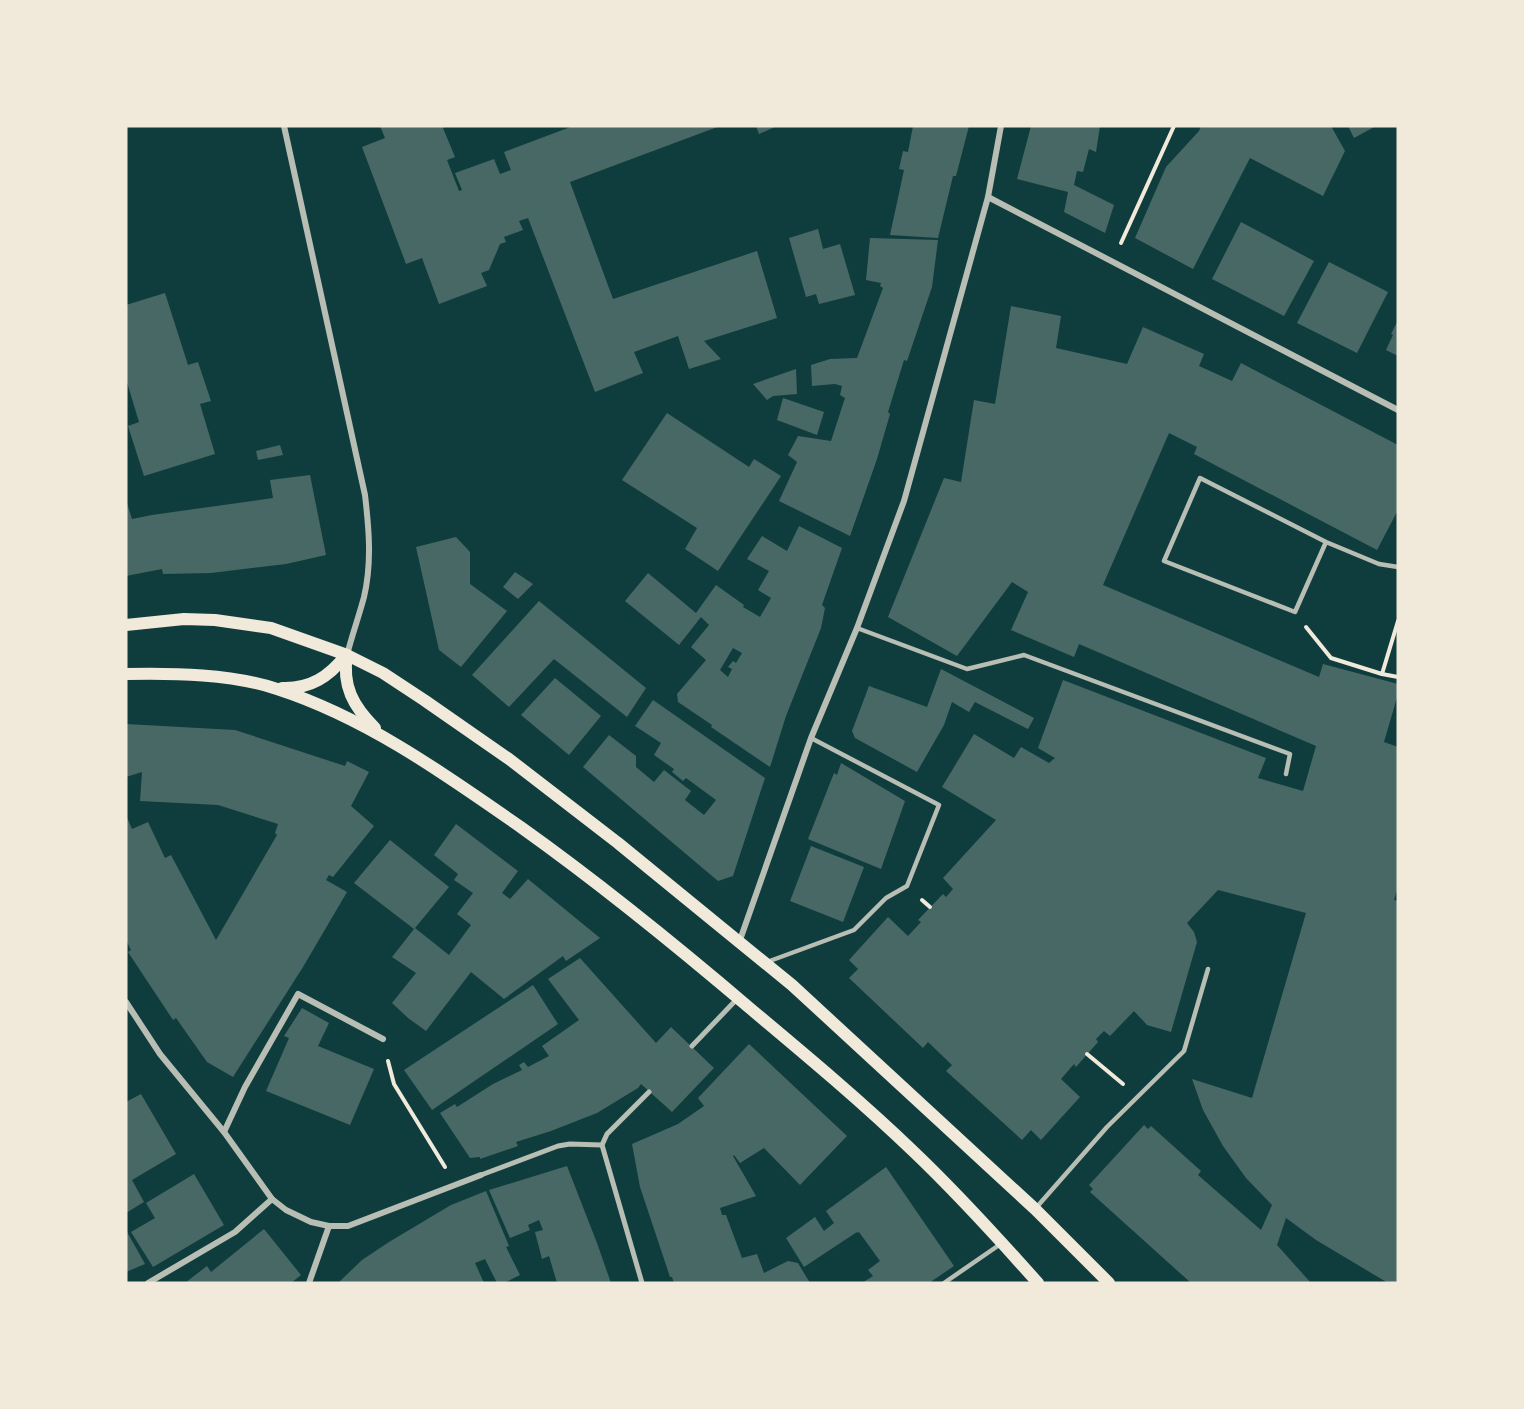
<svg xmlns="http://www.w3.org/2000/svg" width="1524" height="1409" viewBox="0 0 1524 1409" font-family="Cabin,sans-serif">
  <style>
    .building { fill: #486865; fill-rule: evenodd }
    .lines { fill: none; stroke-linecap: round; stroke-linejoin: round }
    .path { stroke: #f1e9da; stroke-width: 4 }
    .service { stroke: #b8beb3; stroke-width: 4.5 }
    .pedestrian { stroke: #b8beb3; stroke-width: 5 }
    .minor { stroke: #b8beb3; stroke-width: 6 }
    .secondary { stroke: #f1e9da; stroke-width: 12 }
  </style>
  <rect width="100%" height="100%" fill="#0f3d3e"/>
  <g class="building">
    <path d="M 380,126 L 445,126 L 443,128 L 455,157 L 447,160 L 459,191 L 462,190 L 455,173 L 494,159 L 500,174 L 511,170 L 504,152 L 573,126 L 720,126 L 570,182 L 613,299 L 757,251 L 777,318 L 704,341 L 721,359 L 689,369 L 678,336 L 634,352 L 643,373 L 595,392 L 528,218 L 519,221 L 523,230 L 504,237 L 506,242 L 500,244 L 489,270 L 481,273 L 487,286 L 439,304 L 422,258 L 406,264 L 362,147 L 385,138 Z"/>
    <path d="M 756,126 L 777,126 L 759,134 Z"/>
    <path d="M 913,126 L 969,126 L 956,176 L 953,176 L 938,238 L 890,235 L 904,170 L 899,169 L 903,151 L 908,152 Z"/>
    <path d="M 1031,126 L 1100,126 L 1096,152 L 1089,149 L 1083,172 L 1077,171 L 1074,185 L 1114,205 L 1105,233 L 1064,212 L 1068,192 L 1017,179 Z"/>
    <path d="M 1201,126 L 1331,126 L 1345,151 L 1323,196 L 1250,158 L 1193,269 L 1135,238 L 1166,167 L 1199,131 Z"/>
    <path d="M 1348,126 L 1376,126 L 1354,138 Z"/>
    <path d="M 1241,222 L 1314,261 L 1284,316 L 1212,279 Z"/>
    <path d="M 818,229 L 823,249 L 840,244 L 855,295 L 819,304 L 816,294 L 806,297 L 789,238 Z"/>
    <path d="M 870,238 L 938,240 L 932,287 L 907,361 L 904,360 L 888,412 L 890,414 L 877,459 L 850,536 L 779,501 L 797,462 L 788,455 L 798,436 L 831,441 L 845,398 L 840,395 L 842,386 L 835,384 L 812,386 L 811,365 L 830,359 L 857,358 L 883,288 L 880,286 L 881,283 L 866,280 Z"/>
    <path d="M 1329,262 L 1388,292 L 1357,353 L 1297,323 Z"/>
    <path d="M 165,293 L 188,365 L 198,362 L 211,401 L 200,404 L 215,454 L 144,476 L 128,426 L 139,422 L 126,379 L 126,305 Z"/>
    <path d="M 1011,306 L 1061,316 L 1056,348 L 1127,364 L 1143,327 L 1204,354 L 1199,366 L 1232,381 L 1241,363 L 1398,445 L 1398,510 L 1377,550 L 1194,454 L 1197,447 L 1169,433 L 1103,585 L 1319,677 L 1323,664 L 1398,684 L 1398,694 L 1384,742 L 1398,747 L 1398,887 L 1394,900 L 1398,901 L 1398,1283 L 1388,1283 L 1316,1240 L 1286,1218 L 1277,1245 L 1311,1283 L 1191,1283 L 1090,1192 L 1093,1189 L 1089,1185 L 1144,1125 L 1148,1129 L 1151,1126 L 1201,1171 L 1198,1175 L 1261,1230 L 1272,1205 L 1246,1178 L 1223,1146 L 1203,1110 L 1192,1079 L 1252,1098 L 1306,913 L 1218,890 L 1187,923 L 1194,932 L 1197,942 L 1171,1032 L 1147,1025 L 1134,1011 L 1110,1036 L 1104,1031 L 1096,1039 L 1098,1042 L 1076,1067 L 1074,1064 L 1061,1079 L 1080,1097 L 1041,1140 L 1031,1130 L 1022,1140 L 946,1071 L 952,1065 L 928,1042 L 923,1048 L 849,978 L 858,969 L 849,960 L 888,917 L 908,936 L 921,922 L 918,920 L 943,894 L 946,897 L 953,889 L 943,878 L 996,820 L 942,787 L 974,734 L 1014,758 L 1021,747 L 1049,763 L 1055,758 L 1038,748 L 1063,680 L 1266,758 L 1258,778 L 1303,791 L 1316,746 L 1079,644 L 1074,657 L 1011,630 L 1028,592 L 1012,582 L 957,656 L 888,617 L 944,478 L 961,482 L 974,400 L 995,404 Z"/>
    <path d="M 1398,320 L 1398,356 L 1386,350 L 1393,335 L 1391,334 Z"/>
    <path d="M 796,369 L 797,394 L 773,396 L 767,400 L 753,384 Z"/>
    <path d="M 783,398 L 824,412 L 817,435 L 777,420 Z"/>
    <path d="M 667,413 L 749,467 L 754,459 L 781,476 L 718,571 L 685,549 L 697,528 L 622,480 Z"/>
    <path d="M 280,445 L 283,455 L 258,460 L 256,451 Z"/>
    <path d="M 310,475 L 326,555 L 286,564 L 211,573 L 163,574 L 162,569 L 126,576 L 126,500 L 132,519 L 152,515 L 273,498 L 270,480 Z"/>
    <path d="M 799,526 L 842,548 L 822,605 L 825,608 L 821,628 L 786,716 L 770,767 L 711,727 L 712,725 L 678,702 L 677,694 L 706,660 L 691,647 L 709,625 L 701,617 L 679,645 L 625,601 L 648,573 L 696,613 L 716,585 L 744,605 L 743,607 L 760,617 L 771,598 L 758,590 L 769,571 L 747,559 L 762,536 L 787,551 ZM 733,648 L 742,653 L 736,663 L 733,661 L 728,667 L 732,669 L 728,677 L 720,670 Z"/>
    <path d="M 456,537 L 470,552 L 470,584 L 507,611 L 461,667 L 439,650 L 416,547 Z"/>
    <path d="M 515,572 L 533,584 L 518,599 L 503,587 Z"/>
    <path d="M 539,601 L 646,688 L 627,717 L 554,659 L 509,707 L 472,675 Z"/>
    <path d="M 941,669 L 1034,718 L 1028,729 L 975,702 L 969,712 L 952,702 L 944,725 L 917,772 L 855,738 L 852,731 L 869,686 L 927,707 Z"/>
    <path d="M 555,678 L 601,716 L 569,755 L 521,715 Z"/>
    <path d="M 653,700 L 765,778 L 733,876 L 718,881 L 583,767 L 609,735 L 636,756 L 636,767 L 654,782 L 664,770 L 691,791 L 685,800 L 704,815 L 716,800 L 686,778 L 683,781 L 672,772 L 674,769 L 654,755 L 661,743 L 635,726 Z"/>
    <path d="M 126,724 L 235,730 L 345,766 L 347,761 L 369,772 L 351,806 L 374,826 L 333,877 L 329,875 L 326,880 L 347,892 L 303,967 L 233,1077 L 207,1062 L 176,1018 L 173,1020 L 128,952 L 131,950 L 126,940 L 126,815 L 132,829 L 148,822 L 165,858 L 171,855 L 216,940 L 277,835 L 275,833 L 278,824 L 218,805 L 140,801 L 142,772 L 126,777 Z"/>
    <path d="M 841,763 L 905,801 L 881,869 L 808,839 L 834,773 L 837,775 Z"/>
    <path d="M 456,824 L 518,871 L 502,893 L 510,899 L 528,879 L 600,938 L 566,961 L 563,956 L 504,999 L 471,972 L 426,1031 L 408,1018 L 392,1003 L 416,973 L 392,957 L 414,929 L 354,883 L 390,840 L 449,887 L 415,928 L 449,955 L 471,925 L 457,914 L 473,893 L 454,880 L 458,874 L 434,855 Z"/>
    <path d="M 811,846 L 864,867 L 843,922 L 790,901 Z"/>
    <path d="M 580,958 L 656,1043 L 671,1027 L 714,1068 L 672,1112 L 641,1084 L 638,1088 L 597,1113 L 551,1131 L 516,1142 L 518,1146 L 480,1159 L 480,1157 L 470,1158 L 440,1113 L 455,1104 L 457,1107 L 493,1084 L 522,1070 L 519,1065 L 524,1062 L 528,1067 L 549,1056 L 542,1046 L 579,1020 L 548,979 Z"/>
    <path d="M 533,985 L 558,1024 L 432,1110 L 404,1070 Z"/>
    <path d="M 302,1008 L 329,1023 L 318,1046 L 374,1069 L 350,1125 L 266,1091 L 289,1038 L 284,1036 Z"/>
    <path d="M 749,1044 L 847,1136 L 800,1185 L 764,1148 L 740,1163 L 734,1155 L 733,1156 L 756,1196 L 720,1208 L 722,1215 L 726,1215 L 742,1258 L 757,1254 L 764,1273 L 788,1261 L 798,1263 L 810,1283 L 674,1283 L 672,1277 L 670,1277 L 640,1187 L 632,1144 L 678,1124 L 704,1106 L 698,1098 Z"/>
    <path d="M 141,1094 L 176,1154 L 132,1180 L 144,1202 L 126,1213 L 126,1102 Z"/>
    <path d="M 567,1166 L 597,1243 L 611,1283 L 557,1283 L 549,1256 L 542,1259 L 535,1232 L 543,1230 L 539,1220 L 528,1225 L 530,1230 L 510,1238 L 489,1190 Z"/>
    <path d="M 886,1167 L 954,1266 L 929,1283 L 862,1283 L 873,1276 L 868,1270 L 880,1261 L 859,1232 L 857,1233 L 857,1232 L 804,1267 L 786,1238 L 815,1217 L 824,1231 L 834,1223 L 826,1211 Z"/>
    <path d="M 194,1174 L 224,1225 L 153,1267 L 131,1232 L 155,1218 L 146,1203 Z"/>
    <path d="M 486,1191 L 509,1246 L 506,1247 L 520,1275 L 504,1283 L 497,1283 L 485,1259 L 475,1263 L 484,1283 L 338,1283 L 362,1260 L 389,1242 L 451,1205 Z"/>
    <path d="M 264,1229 L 301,1275 L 291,1283 L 185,1283 L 207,1266 L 211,1272 Z"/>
    <path d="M 126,1230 L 145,1264 L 126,1272 Z"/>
  </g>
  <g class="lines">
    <g class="path">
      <path d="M 1121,243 L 1174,126"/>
      <path d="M 1306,627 L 1331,658 L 1382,674 L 1398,677"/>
      <path d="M 1382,674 L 1398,621"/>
      <path d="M 922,900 L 930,907"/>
      <path d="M 1087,1054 L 1123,1084"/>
      <path d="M 388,1061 L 394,1084 L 445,1167"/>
    </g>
    <g class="service">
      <path d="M 1326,542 L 1295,612 L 1164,561 L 1200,478 L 1326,542 L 1379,564 L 1398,567"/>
      <path d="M 857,628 L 967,669 L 1024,655 L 1290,754 L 1286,774"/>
      <path d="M 767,962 L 854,930 L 886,898 L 907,886 L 939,805 L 811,738"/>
      <path d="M 1035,1209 L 1107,1127 L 1184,1051 L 1208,969"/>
      <path d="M 944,1283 L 1002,1243"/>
    </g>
    <g class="pedestrian">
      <path d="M 692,1046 L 737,999"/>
      <path d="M 481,1175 L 558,1146 L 570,1144 L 602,1145"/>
      <path d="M 642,1283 L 602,1145 L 607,1134 L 649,1092"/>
    </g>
    <g class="minor">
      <path d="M 284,126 L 365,495 C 369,529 372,563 364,597 C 359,616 352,635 347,655"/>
      <path d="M 988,197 L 1398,410"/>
      <path d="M 740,940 L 811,738 L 857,628 L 904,501 L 988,197 L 1001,126"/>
      <path d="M 126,1002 L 160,1054 L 224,1132 L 272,1199 L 286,1210 L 311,1222 L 329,1226 L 348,1226 L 481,1175"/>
      <path d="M 224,1132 L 245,1087 L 298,994 L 383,1039"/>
      <path d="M 148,1283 L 235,1232 L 272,1199"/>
      <path d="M 309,1283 L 329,1226"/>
    </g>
    <g class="secondary">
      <path d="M 126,625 L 184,619 L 215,620 L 271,628 L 347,655 L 383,673 L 424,700 L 509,759 L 618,843 L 792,985 L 1035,1209 L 1109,1283"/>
      <path d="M 347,655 C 342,686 353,706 375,728"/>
      <path d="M 126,674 C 174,673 232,674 277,689 C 367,718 446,775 522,828 C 602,885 678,947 752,1010 C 807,1056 862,1102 914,1152 C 957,1193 998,1238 1038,1283"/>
      <path d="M 282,688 C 310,689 329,677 346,655"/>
    </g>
  </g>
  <rect width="1524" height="1409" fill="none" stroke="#f1e9da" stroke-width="255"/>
</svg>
